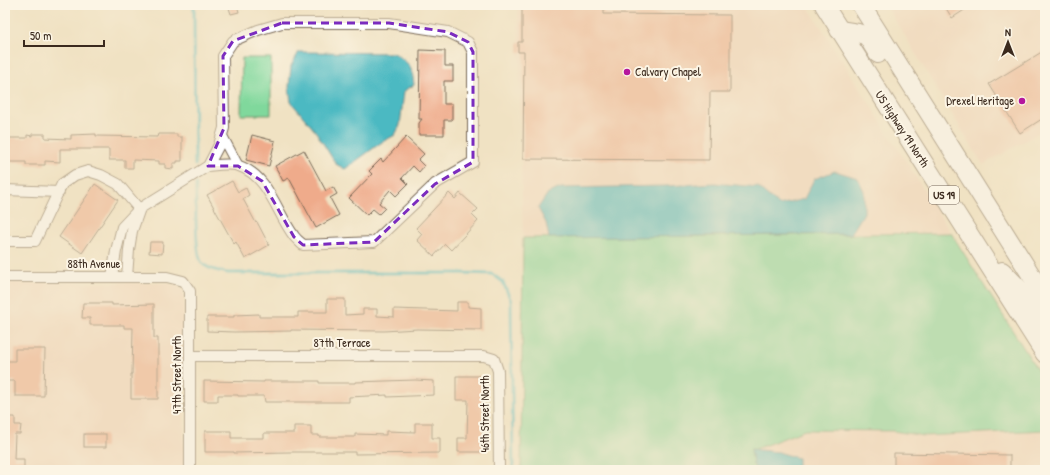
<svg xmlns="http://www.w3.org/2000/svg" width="1050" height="475" viewBox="0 0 1050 475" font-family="'Patrick Hand',sans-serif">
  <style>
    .built { fill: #f2d5bd }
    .green { fill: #80d89c; stroke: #5e815d }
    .water { fill: #4bb9c2; stroke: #437270 }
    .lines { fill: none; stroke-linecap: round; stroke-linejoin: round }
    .stream { stroke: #4bb9c2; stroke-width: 3 }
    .building { fill: #efab8b }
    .street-casing { stroke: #7a6a58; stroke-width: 12 }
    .highway-casing { stroke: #7a6a58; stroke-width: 20 }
    .street { stroke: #fff; stroke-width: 10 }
    .highway { stroke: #fff; stroke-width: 18 }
    .marked { fill: none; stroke: #7b2cbf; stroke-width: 3; stroke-dasharray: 8 5; stroke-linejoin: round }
    .poi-dot { fill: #b5179e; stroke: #fcf5e5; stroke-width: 1.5 }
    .labels { text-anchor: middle; stroke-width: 4; stroke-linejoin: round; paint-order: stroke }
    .shield { fill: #fcf5e5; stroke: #75675a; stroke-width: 1 }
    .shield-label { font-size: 11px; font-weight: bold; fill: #3b2a1e }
    .poi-label { font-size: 12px; fill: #3b2a1e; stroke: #fcf5e5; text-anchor: start }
    .street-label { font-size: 12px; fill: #3b2a1e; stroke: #fcf5e5 }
  </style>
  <rect width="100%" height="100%" fill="#fcf5e5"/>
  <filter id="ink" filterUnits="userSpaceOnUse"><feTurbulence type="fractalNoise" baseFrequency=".025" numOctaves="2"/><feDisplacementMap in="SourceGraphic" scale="8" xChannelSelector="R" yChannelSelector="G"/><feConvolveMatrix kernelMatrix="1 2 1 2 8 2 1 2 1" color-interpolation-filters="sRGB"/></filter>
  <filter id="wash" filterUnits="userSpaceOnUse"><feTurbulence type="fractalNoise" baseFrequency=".012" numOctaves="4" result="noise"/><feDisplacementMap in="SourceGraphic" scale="16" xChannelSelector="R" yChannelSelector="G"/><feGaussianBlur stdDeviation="0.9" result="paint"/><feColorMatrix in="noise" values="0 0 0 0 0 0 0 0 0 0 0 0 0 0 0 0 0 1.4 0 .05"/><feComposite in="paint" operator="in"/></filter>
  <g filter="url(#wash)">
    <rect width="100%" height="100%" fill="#f0e2c3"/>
    <g class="built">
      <path d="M 518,5 L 807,5 L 951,233 L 851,234 L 864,213 L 815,179 L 804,199 L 779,205 L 758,187 L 714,183 L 667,186 L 538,208 L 546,223 L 549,238 L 523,238 Z"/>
      <path d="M 886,5 L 1045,5 L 1045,129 L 983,165 Z"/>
      <path d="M 5,283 L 167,283 L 180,287 L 184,294 L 184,470 L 5,470 Z"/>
      <path d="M 805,430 L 893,431 L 924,436 L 1045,430 L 1045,470 L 798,470 L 797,457 L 753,450 Z"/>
    </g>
    <g class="green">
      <path d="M 242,58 L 271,58 L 271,115 L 241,115 Z"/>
      <path d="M 951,233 L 1045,382 L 1045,430 L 924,436 L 893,431 L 805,430 L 753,450 L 751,449 L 753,463 L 756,470 L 521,470 L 523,238 Z"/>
    </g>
    <g class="water">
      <path d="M 299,52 L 394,53 C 410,64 412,66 414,85 L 404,91 L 400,125 L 395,135 L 382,142 L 345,169 L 336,164 L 316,132 L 291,102 L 289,87 L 291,66 Z"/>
      <path d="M 835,171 L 858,178 L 864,191 L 864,213 L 851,234 L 549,238 L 546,223 L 538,208 L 548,193 L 561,188 L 667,186 L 714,183 L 758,187 L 779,205 L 804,199 L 814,179 Z"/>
      <path d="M 751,449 L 778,452 L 798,458 L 798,470 L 756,470 L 753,463 Z"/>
    </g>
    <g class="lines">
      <g class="stream">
        <path d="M 194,5 L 195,165"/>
        <path d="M 196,184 C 196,198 194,254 202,263 C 208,270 220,271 228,273 L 463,273 L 492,274 L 503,282 L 511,301 L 513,470"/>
      </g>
    </g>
    <g id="blocks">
      <g class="building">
        <path d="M 228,5 L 237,5 L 239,12 L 231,14 Z"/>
        <path d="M 522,5 L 604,5 L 604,14 L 730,15 L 730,92 L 710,92 L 709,160 L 523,159 L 524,52 L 518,52 L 518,42 L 522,42 Z"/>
        <path d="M 944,5 L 972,5 L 952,18 Z"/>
        <path d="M 420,50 L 445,51 L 445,66 L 453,66 L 453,81 L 444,81 L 444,104 L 452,104 L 452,120 L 444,120 L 444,135 L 419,135 L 419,123 L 422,119 L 419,119 Z"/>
        <path d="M 1045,50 L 1045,117 L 1020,133 L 989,84 Z"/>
        <path d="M 32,134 L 45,134 L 45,138 L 71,139 L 71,135 L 96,134 L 96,136 L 157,137 L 158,134 L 177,134 L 177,137 L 182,137 L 182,161 L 177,161 L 177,163 L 173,163 L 173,169 L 165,168 L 165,164 L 159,164 L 159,161 L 133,160 L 133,168 L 125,168 L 125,160 L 109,160 L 109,149 L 60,149 L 60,162 L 45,161 L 45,165 L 26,165 L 26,162 L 5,162 L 5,138 L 27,138 L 27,135 L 32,136 Z"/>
        <path d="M 252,135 L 275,141 L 269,166 L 246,160 Z"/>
        <path d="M 406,137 L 424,154 L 418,160 L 424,166 L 419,172 L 413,166 L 402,178 L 408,184 L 396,196 L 390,190 L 379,203 L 385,208 L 379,214 L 373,209 L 367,215 L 349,198 L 372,174 L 369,171 L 381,159 L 383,162 Z"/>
        <path d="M 304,150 L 326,191 L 333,187 L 337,194 L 330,198 L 339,215 L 316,228 L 289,178 L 283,181 L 275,166 Z"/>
        <path d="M 232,181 L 238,192 L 246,188 L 249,195 L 243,199 L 256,223 L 257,222 L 269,245 L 245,259 L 236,242 L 234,244 L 207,195 Z"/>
        <path d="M 95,184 L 118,200 L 82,253 L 59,237 Z"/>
        <path d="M 449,193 L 455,199 L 460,193 L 478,209 L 472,215 L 478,221 L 451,250 L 445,244 L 434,256 L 417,240 L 422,234 L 416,228 Z"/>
        <path d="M 150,242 L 163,242 L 162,254 L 149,253 Z"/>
        <path d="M 327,299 L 345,299 L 345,315 L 363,314 L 363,309 L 377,309 L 377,316 L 394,317 L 394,309 L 457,311 L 457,302 L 468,302 L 468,307 L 481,308 L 481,330 L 417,329 L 384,331 L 291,330 L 291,331 L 234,332 L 207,331 L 207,317 L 234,317 L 234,315 L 259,314 L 259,317 L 298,317 L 298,312 L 327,312 Z"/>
        <path d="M 83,303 L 112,303 L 112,305 L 154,304 L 154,338 L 158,338 L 158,399 L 131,399 L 131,374 L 132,374 L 133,328 L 124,328 L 124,325 L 90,325 L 90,318 L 82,318 Z"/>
        <path d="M 15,349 L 45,349 L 44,396 L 15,396 L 15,381 L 5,381 L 5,361 L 15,361 Z"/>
        <path d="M 456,376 L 484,376 L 484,400 L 482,400 L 483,452 L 458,452 L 458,438 L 467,438 L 468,400 L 456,400 Z"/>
        <path d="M 415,380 L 434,381 L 434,395 L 387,397 L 387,395 L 349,397 L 349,402 L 265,402 L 264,396 L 238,396 L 238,395 L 218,395 L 218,401 L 204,401 L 204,381 L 264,382 L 264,381 L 319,381 L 319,383 L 355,383 L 355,382 Z"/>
        <path d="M 5,417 L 15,417 L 15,425 L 21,425 L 20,434 L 15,434 L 14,459 L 24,459 L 24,470 L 5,470 Z"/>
        <path d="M 415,423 L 432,423 L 432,438 L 440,438 L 440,453 L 355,454 L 355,452 L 289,452 L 234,453 L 234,452 L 205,452 L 205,431 L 231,431 L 231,438 L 264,438 L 264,433 L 294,433 L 294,426 L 311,426 L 311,435 L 319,435 L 319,437 L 355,437 L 355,434 L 386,435 L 386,431 L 415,432 Z"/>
        <rect x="84" y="434" width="22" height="13"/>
        <path d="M 894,453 L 1010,455 L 1010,470 L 894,470 Z"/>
      </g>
    </g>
  </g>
  <g filter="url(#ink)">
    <use href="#blocks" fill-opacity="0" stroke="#7a6a58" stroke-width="1"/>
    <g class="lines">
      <defs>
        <g id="street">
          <path d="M 222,136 L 238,166"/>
          <path d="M 5,190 L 59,192"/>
          <path d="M 5,241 L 35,241 L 62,184 L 75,175 L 88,171 L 101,175 L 118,184 L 139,209"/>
          <path d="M 5,277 L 167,277 L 183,281 L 190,291 L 190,470"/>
          <path d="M 112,277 L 116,251 L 122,227 L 139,209 L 208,166 L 219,145 L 224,128 L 223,56 L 233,41 L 258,30 L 282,23 L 389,23 L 448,32 L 468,42 L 473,52 L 473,162 L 435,184 L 374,242 L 303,245 C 300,242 296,239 294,236 C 277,214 269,176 239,166 C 230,163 218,165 208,166"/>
          <path d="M 127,277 L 129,250 L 132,231 L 139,211"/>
          <path d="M 190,356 L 484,356 L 494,359 L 498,371 L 499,470"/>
        </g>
        <g id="highway">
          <path d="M 824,5 L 1045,354"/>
          <path d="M 861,5 L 1045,297"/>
          <path d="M 839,30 L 858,33 L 867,36 L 878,54"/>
          <path d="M 1002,271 L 1029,299 L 1045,325"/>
        </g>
      </defs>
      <use href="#street" class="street-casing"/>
      <use href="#highway" class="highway-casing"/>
      <use href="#street" class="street"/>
      <use href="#highway" class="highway"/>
    </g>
  </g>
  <path d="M0 0H1050V475H0ZM 282,23 L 389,23 L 448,32 L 468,42 L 473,52 L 473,162 L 435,184 L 374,242 L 303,245 L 294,237 L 262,181 L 238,166 L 208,166 L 224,128 L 223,56 L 233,41 Z" fill="#f0e2c3" fill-opacity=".55" fill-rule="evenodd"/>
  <path class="marked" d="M 282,23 L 389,23 L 448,32 L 468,42 L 473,52 L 473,162 L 435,184 L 374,242 L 303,245 L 294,237 L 262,181 L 238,166 L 208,166 L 224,128 L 223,56 L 233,41 Z"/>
  <g class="poi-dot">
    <circle cx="627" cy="72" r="4"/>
    <circle cx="1022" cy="101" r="4"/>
  </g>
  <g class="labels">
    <rect class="shield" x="929" y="186" width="30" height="18" rx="3"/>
    <g class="shield-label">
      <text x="944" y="199">US 19</text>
    </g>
    <g class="poi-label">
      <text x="635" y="76">Calvary Chapel</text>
      <text x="1014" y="105" text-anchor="end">Drexel Heritage</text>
    </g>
    <g class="street-label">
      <text transform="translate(902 129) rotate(57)" y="4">US Highway 19 North</text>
      <text x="94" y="268">88th Avenue</text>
      <text x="342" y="347">87th Terrace</text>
      <text transform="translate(177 375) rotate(-90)" y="4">47th Street North</text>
      <text transform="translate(485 414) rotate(-90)" y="4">46th Street North</text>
    </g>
  </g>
  <rect width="1050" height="475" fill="none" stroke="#fcf5e5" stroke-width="20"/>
  <g transform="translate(1008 42)" stroke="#fcf5e5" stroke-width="3" paint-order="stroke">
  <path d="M0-3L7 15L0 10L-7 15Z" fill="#3b2a1e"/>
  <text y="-6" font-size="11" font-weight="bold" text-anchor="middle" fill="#3b2a1e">N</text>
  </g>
  <path d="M24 40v6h80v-6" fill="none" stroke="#3b2a1e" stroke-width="2"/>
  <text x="30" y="40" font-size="12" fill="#3b2a1e" stroke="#fcf5e5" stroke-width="3" paint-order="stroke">50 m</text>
</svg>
